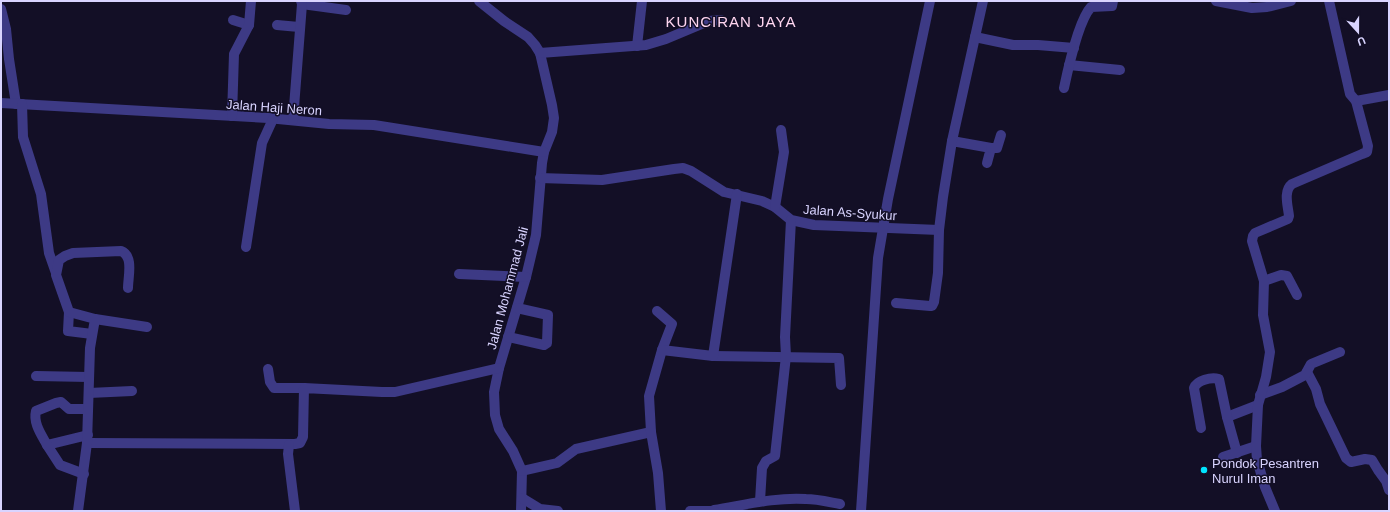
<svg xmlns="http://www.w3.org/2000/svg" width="1390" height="512" viewBox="0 0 1390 512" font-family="Arial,sans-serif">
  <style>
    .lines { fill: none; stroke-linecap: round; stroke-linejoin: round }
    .minor { stroke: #3d3a85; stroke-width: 10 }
    .poi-dot { fill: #00e5ff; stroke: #130f26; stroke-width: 1.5 }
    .labels { text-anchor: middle; stroke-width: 3; stroke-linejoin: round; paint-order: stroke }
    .street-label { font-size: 13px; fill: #d9d4ff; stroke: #130f26 }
    .poi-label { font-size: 13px; fill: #d9d4ff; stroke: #130f26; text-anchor: start }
    .quarter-label { font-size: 15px; letter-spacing: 1px; fill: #ffd6f0; stroke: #130f26 }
  </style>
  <rect width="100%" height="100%" fill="#130f26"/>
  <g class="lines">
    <g class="minor">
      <path d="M 301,1 L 302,4 L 346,10"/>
      <path d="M 479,1 L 504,21 L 528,37 L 535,45 L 540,53 L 552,105 L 554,118 L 552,132 L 544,152 L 542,163 L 536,235 L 526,277 L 499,368 L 494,392 L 495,415 L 499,429 L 513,451 L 522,471 L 521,511"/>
      <path d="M 1216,1 L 1252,8 L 1267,7 L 1291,1"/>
      <path d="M 1,9 L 6,29 L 9,59 L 16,104"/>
      <path d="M 233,20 L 249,25"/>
      <path d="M 277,25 L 299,27"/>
      <path d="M 975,37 L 1013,45 L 1038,45 L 1074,48"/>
      <path d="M 637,46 L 642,1"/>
      <path d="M 540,53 L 646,45 L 666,39 L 709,21 L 721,20"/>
      <path d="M 1069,65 L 1120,70"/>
      <path d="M 1064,88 C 1068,69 1079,20 1091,7 L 1112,6 L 1113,1"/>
      <path d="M 1356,101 L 1389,95"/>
      <path d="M 1,103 L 268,118 L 329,124 L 374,125 L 544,152"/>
      <path d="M 22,104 L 23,137 L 41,194 L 49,253 L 56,273"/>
      <path d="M 232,116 L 234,54 L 249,25 L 251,1"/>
      <path d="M 293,120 L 302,4"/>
      <path d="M 952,141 L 991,148 L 987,163"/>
      <path d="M 991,148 L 997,148 L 1001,135"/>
      <path d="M 540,178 L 602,180 L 674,169 L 683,168 L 691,171 L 724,192 L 762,201 L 775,207 L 791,220 L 814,225 L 939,230"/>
      <path d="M 775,207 L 784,152 L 781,130"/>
      <path d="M 246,247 L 262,143 L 273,119"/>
      <path d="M 459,274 L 526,277"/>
      <path d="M 1264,281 L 1281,275 L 1287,276 L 1297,295"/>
      <path d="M 896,303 L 930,306 L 932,306 L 934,302 L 938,273 L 939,230 L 943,197 L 952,141 L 983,1"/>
      <path d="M 657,311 L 672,324 L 662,350"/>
      <path d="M 69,312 L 68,331 L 92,334"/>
      <path d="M 95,319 L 147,327"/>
      <path d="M 508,337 L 544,345 L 547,343 L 548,315 L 517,308"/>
      <path d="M 713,356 L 839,358 L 841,385"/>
      <path d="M 268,369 L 270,382 L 274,388 L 304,388"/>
      <path d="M 1307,372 L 1316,389 L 1320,404 L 1346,458 L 1351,462 L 1365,459 L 1372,460 L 1378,470 L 1386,481 L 1389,490"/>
      <path d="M 36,376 L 89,377"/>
      <path d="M 89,393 L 132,391"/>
      <path d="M 1260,395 L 1282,387 L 1305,375 L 1311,364 L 1340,352"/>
      <path d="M 88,409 L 69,409 L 61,402 L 56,403 L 36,411 C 33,423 41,434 47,445 L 88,435"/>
      <path d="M 1227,417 L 1258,405"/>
      <path d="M 1201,428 L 1194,388 C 1197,380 1211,377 1219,379 L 1227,417 L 1237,453"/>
      <path d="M 87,443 L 295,444 L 300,443 L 303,437 L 304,388 L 382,392 L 395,392 L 499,368"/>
      <path d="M 47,445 L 60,465 L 84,474"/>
      <path d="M 289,445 L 288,454 L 295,511"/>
      <path d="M 1223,457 L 1256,446"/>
      <path d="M 522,471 L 557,463 L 576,449 L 651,432"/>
      <path d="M 522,498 L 540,509 L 558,511"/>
      <path d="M 760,501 L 762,468 L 766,461 L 775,456 L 786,356 L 785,337 L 791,220"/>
      <path d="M 714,510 C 745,505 775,497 806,499 C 817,499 829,502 840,504"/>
      <path d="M 78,511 L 87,443 L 90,348 L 95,319 L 69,312 L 56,275 L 59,260 L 65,256 L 73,253 L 121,251 C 134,256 128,277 128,288"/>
      <path d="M 661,511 L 658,473 L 651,432 L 649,396 L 662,350 L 713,356 L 737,194"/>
      <path d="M 690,511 L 714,511"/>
      <path d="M 861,511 L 878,258 L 888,199 L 930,1"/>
      <path d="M 1275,511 L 1265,487 L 1257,460 L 1256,446 L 1258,405 L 1266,377 L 1270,352 L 1263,315 L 1264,281 L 1252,241 L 1253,236 L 1255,233 L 1288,219 L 1289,216 C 1288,206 1283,191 1292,184 L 1362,154 L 1367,152 L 1368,146 L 1356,101 L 1350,94 L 1329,1"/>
    </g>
  </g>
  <circle class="poi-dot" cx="1204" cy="470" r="4"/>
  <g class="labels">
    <g class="street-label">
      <text transform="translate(274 107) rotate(4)" y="5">Jalan Haji Neron</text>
      <text transform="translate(850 212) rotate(4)" y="5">Jalan As-Syukur</text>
      <text transform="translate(507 288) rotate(-75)" y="5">Jalan Mohammad Jali</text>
    </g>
    <g class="poi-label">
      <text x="1212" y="468">Pondok Pesantren<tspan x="1212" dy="15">Nurul Iman</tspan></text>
    </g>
    <g class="quarter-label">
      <text x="731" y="27">KUNCIRAN JAYA</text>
    </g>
  </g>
  <rect width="1390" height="512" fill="none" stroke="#d9d4ff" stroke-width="4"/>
  <g transform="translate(1358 32) rotate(159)" stroke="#130f26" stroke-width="3" paint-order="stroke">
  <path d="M0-3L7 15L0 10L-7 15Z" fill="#d9d4ff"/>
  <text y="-6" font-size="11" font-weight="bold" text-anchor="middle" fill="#d9d4ff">U</text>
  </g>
</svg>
